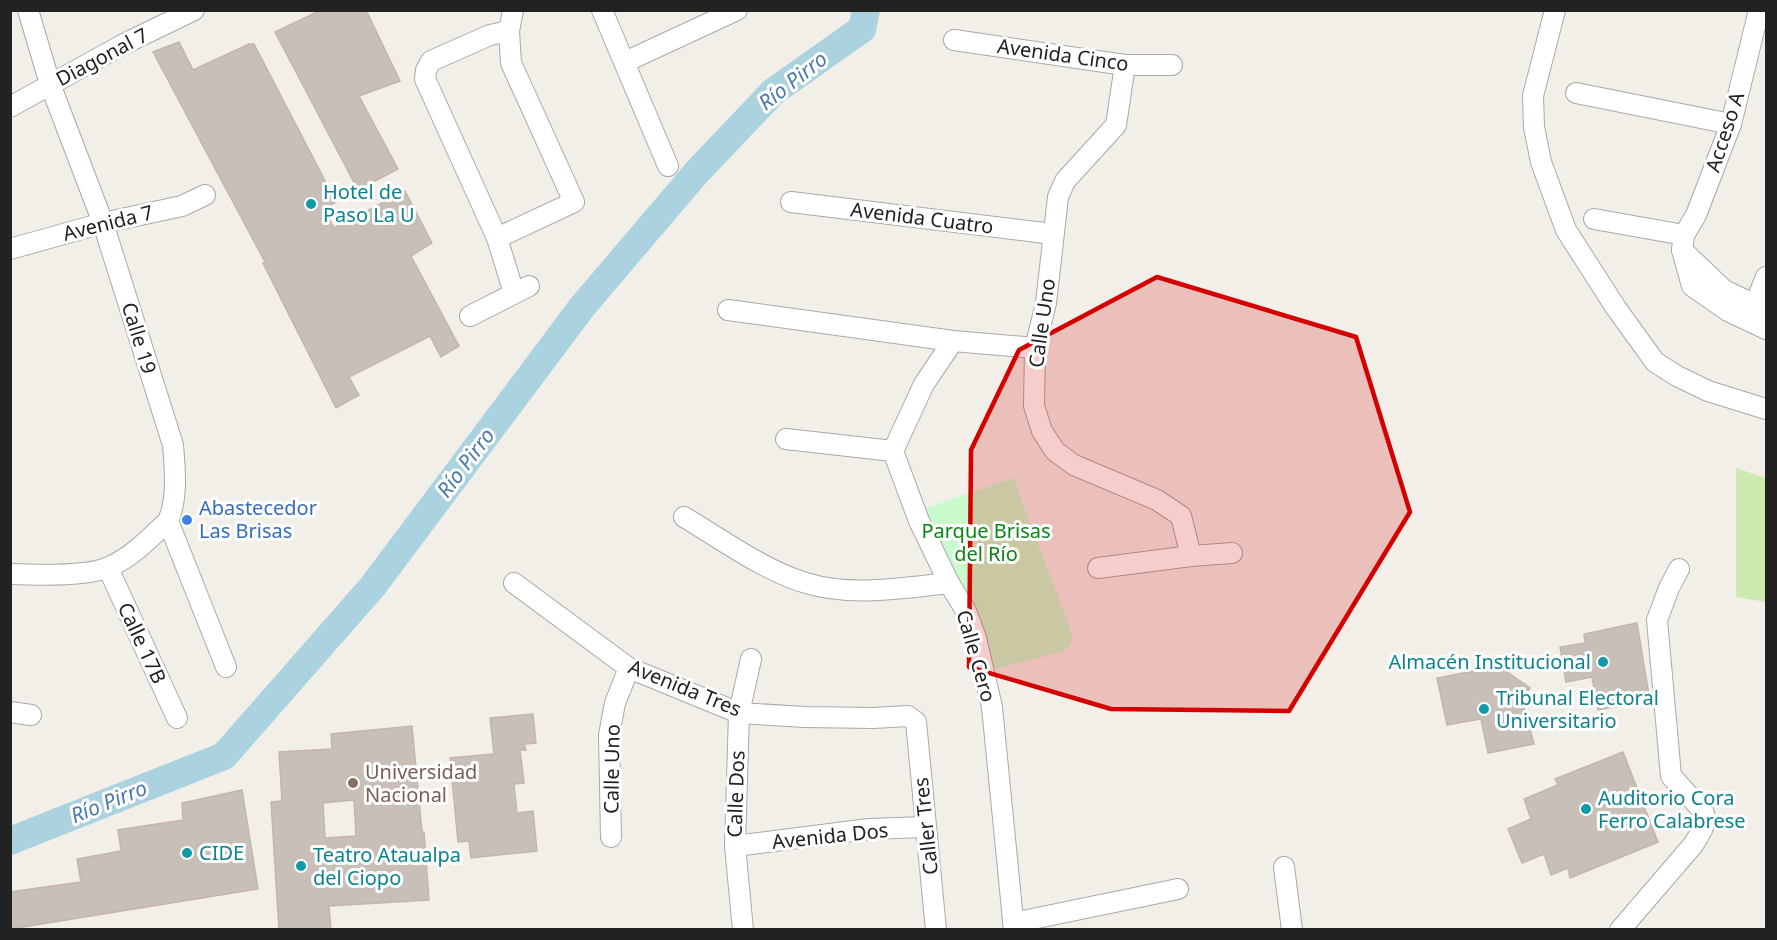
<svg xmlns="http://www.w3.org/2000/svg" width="1777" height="940" viewBox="0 0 1777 940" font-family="'Noto Sans',sans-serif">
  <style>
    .grass { fill: #cdebb0 }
    .park { fill: #c8facc }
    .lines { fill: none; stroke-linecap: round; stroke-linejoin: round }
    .river { stroke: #aad3df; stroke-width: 28 }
    .building { fill: #c7bfb8; stroke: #c4b6ab; stroke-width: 1.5; fill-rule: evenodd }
    .minor-casing { stroke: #a9a9a9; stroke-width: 22 }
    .minor { stroke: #fff; stroke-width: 20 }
    .marked { fill: #d40000; fill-opacity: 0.2; stroke: #d40000; stroke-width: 4.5; stroke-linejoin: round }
    .culture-dot { fill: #0f9aa8; stroke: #fff; stroke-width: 2 }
    .shop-dot { fill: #3f7fe0; stroke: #fff; stroke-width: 2 }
    .education-dot { fill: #8d6e63; stroke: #fff; stroke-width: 2 }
    .labels { text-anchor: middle; stroke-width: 6; stroke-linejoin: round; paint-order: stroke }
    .street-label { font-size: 20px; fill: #222; stroke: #fff }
    .culture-label { font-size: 20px; fill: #0d838f; stroke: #fff; text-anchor: start }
    .shop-label { font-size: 20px; fill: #366cbe; stroke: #fff; text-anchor: start }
    .park-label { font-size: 20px; fill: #0c8416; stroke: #fff }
    .education-label { font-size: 20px; fill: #785e54; stroke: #fff; text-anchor: start }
    .water-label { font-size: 21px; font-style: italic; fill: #4a7aab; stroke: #fff }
  </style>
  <rect width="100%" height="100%" fill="#f2efe9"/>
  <path class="grass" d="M 1736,468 L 1766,478 L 1766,602 L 1736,597 Z"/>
  <path class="park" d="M 1014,478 L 1027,516 L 1067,620 C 1072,632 1077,644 1063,651 L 995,669 L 990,666 L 920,510 Z"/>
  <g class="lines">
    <path class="river" d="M 10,841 L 224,756 L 373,586 L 582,307 L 696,173 L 773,92 L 862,29 L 866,10"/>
  </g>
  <g class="building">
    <path d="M 321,10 L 366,10 L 400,81 L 359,96 L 398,169 L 358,190 L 275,32 Z"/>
    <path d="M 179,42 L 193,70 L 249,44 L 254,44 L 336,202 L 324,209 L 334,228 L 405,191 L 432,243 L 411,256 L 459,346 L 441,357 L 430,336 L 349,377 L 359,395 L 336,408 L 263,263 L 265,262 L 153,52 Z"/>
    <path d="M 1637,623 L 1650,701 L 1598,710 L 1592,677 L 1566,682 L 1560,647 L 1585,643 L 1584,634 Z"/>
    <path d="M 1489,659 L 1530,688 L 1522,700 L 1534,744 L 1488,753 L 1481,719 L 1447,725 L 1437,678 L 1479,670 Z"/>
    <path d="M 533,714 L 536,743 L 524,744 L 526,750 L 520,750 L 524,783 L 514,784 L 517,813 L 533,811 L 537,851 L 471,858 L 469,841 L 458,842 L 450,758 L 494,754 L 490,718 Z"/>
    <path d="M 412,726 L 422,832 L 424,832 L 429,900 L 329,906 L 331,930 L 279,930 L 271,802 L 282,801 L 279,752 L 332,749 L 331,734 ZM 354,800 L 356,836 L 325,838 L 323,803 Z"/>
    <path d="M 1623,752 L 1658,842 L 1570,878 L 1568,868 L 1551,875 L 1544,854 L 1522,863 L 1508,829 L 1531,819 L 1524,799 L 1558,785 L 1555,779 Z"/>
    <path d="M 242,790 L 258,889 L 10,929 L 10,892 L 81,882 L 77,859 L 121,851 L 118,830 L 183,820 L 182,803 Z"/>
  </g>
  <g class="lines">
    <defs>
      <g id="minor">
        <path d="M 28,10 L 50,84 L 103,223 L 173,445 C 175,470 178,498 168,521 L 226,667"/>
        <path d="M 602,10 L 668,166"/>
        <path d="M 1555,10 L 1533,96 L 1534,127 L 1541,162 L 1566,230 L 1616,308 L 1655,362 L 1677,376 L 1708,391 L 1766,409"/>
        <path d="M 509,31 L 490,35 L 431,61 L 426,70 L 425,79 L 497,238 L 574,202 L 511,63 L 509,31 L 513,10"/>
        <path d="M 954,40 L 1125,65 L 1172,65"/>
        <path d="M 625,62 L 737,10"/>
        <path d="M 1125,65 L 1116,125 L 1065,181 L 1058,197 L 1046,303 L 1035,348 L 1034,406 L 1042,431 L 1055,451 L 1074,465 L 1157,500 L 1181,516 L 1191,556"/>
        <path d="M 1576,93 L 1731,124"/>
        <path d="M 10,107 L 122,45 L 194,10"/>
        <path d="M 791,202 L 1053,234"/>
        <path d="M 1594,219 L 1684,235"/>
        <path d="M 497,238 L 514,293"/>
        <path d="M 10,249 L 103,223 L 182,206 L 205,195"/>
        <path d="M 1682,250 L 1684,235 L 1696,215 L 1731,124 L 1759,10"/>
        <path d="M 1755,304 L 1766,277"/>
        <path d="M 728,310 L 953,341 L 1035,348"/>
        <path d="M 1766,310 L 1724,290 L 1682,250 L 1692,286 L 1728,311 L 1766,329"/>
        <path d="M 470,316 L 529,286"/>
        <path d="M 953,341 L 924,384 L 893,451 L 919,521 L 949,583 L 966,611 L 976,638 L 992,707 L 1014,930"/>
        <path d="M 786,439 L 893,451"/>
        <path d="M 684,517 C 721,539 765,571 806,583 C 852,597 902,588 949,583"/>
        <path d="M 108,568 L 177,718"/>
        <path d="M 1098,568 L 1191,556 L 1232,553"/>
        <path d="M 10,574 C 34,575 88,577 109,567 C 132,557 150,538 168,521"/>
        <path d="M 514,583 L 629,668 L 739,713 L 805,717 L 873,718 L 908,716 L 916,722 L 936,930"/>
        <path d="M 10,712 L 31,715"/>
        <path d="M 611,837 L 609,735 L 615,703 L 629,668"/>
        <path d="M 735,846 L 869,829 L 925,827"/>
        <path d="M 1284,867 L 1292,930"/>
        <path d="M 1013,923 L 1178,889"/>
        <path d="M 743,930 L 735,846 L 739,713 L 751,659"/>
        <path d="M 1620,930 L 1693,845 C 1699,835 1709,823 1703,811 L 1671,776 L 1657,620 L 1669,588 L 1679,569"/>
      </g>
    </defs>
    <use href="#minor" class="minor-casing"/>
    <use href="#minor" class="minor"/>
  </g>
  <path class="marked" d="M 1157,277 L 1356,337 L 1410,512 L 1289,711 L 1111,709 L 969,667 L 971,450 L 1019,350 Z"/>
  <g class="culture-dot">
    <circle cx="311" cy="204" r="6"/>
    <circle cx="1603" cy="662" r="6"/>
    <circle cx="1484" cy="709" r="6"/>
    <circle cx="1586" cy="809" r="6"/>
    <circle cx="187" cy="853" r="6"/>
    <circle cx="301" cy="866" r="6"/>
  </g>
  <circle class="shop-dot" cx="187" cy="520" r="6"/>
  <circle class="education-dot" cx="353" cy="783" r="6"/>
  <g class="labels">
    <g class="street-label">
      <text transform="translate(1063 55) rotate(8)" y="7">Avenida Cinco</text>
      <text transform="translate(102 57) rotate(-28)" y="7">Diagonal 7</text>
      <text transform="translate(1725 132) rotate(-72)" y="7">Acceso A</text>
      <text transform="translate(922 218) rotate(7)" y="7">Avenida Cuatro</text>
      <text transform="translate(108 223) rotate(-14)" y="7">Avenida 7</text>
      <text transform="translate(1042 323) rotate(-82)" y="7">Calle Uno</text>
      <text transform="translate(139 338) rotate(73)" y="7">Calle 19</text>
      <text transform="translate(142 643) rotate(65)" y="7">Calle 17B</text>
      <text transform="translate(976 656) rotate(74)" y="7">Calle Cero</text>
      <text transform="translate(685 688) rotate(22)" y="7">Avenida Tres</text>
      <text transform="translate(612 769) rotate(-89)" y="7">Calle Uno</text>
      <text transform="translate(736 794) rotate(-88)" y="7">Calle Dos</text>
      <text transform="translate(926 826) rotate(-96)" y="7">Caller Tres</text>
      <text transform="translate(830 836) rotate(-6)" y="7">Avenida Dos</text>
    </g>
    <g class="culture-label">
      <text x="323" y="199">Hotel de<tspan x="323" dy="23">Paso La U</tspan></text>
      <text x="1591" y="669" text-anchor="end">Almacén Institucional</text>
      <text x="1496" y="705">Tribunal Electoral<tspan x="1496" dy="23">Universitario</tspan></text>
      <text x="1598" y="805">Auditorio Cora<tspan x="1598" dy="23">Ferro Calabrese</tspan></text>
      <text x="199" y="860">CIDE</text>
      <text x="313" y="862">Teatro Ataualpa<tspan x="313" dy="23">del Ciopo</tspan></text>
    </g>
    <g class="shop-label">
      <text x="199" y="515">Abastecedor<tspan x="199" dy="23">Las Brisas</tspan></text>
    </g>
    <g class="park-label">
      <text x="986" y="538">Parque Brisas<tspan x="986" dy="23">del Río</tspan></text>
    </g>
    <g class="education-label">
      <text x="365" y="779">Universidad<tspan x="365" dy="23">Nacional</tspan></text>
    </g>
    <g class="water-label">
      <text transform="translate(793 81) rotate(-38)" y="7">Río Pirro</text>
      <text transform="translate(466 463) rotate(-53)" y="7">Río Pirro</text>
      <text transform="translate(109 802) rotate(-22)" y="7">Río Pirro</text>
    </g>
  </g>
  <rect width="1777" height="940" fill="none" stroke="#222222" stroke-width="24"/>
</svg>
